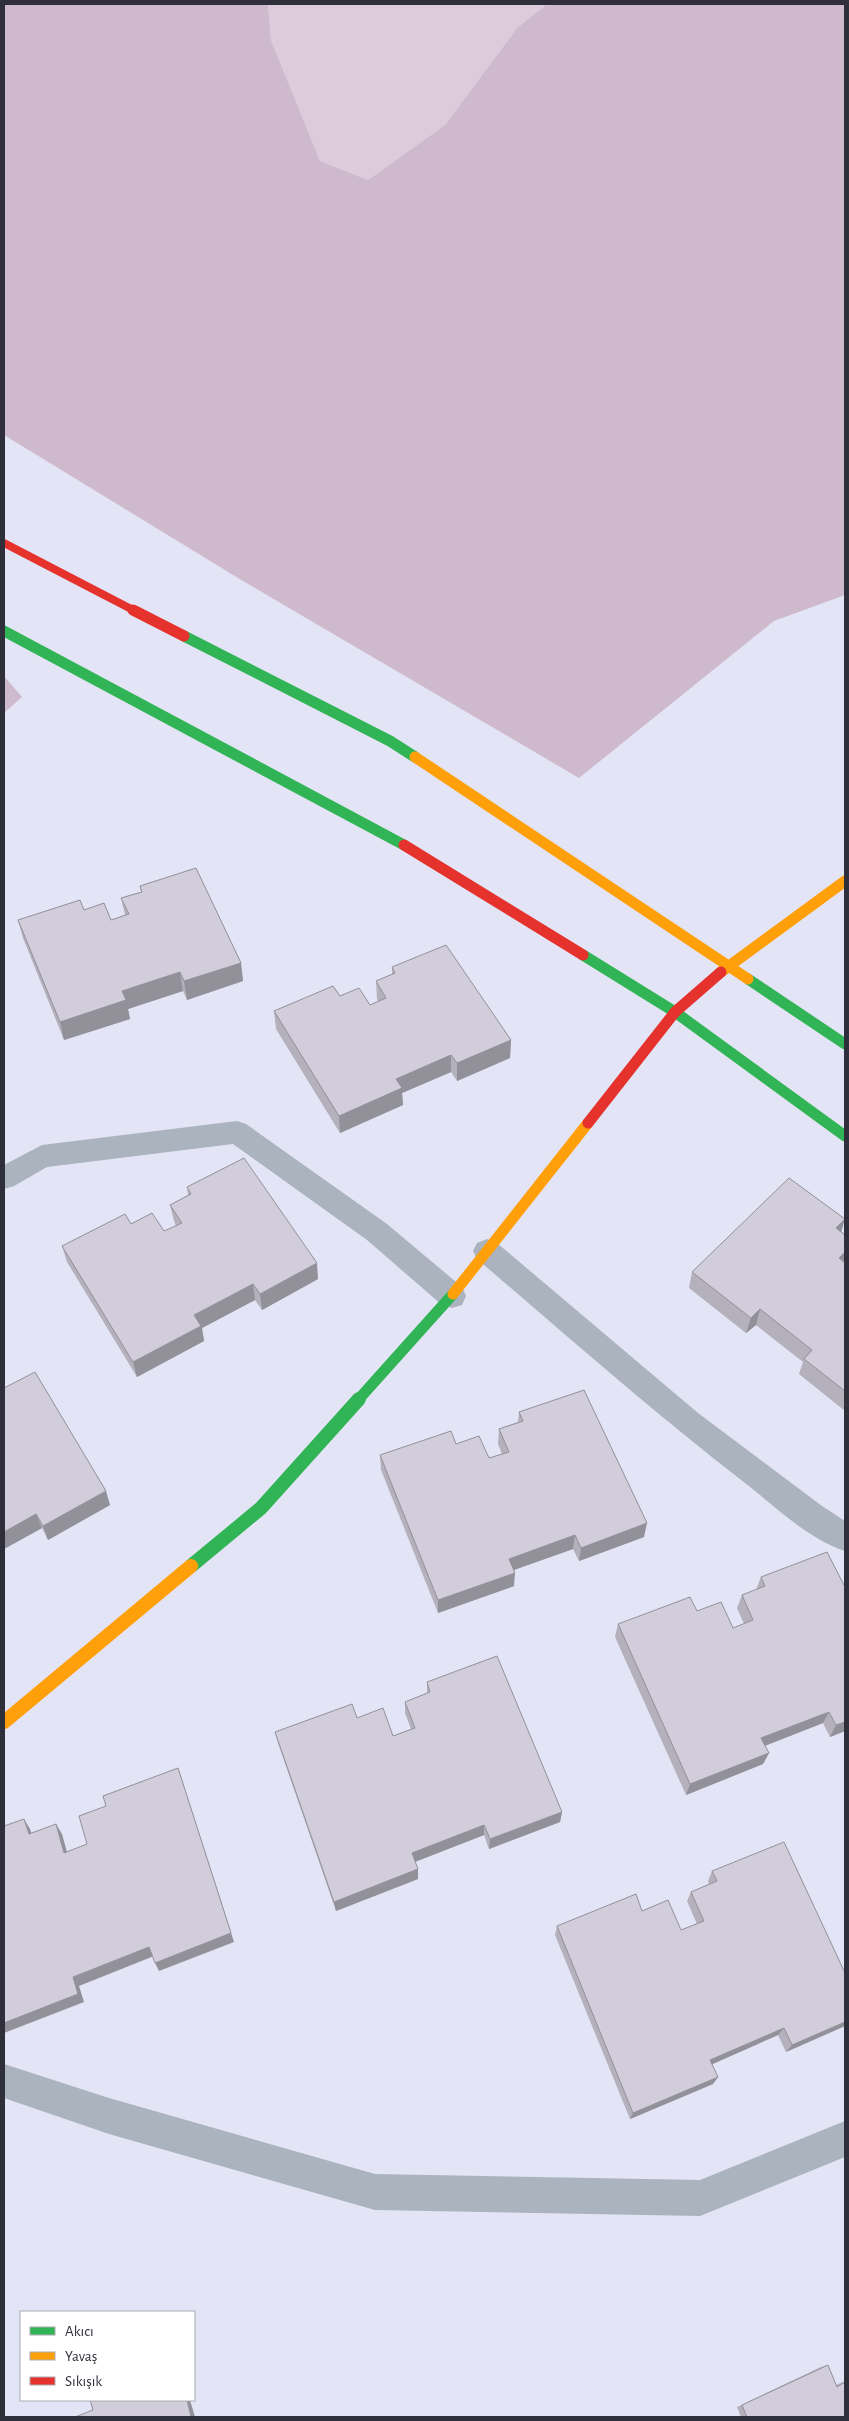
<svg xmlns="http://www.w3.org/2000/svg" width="849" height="2421" viewBox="0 0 849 2421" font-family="'Alegreya Sans',sans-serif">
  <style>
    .green { fill: #ddcbdc }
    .forest { fill: #cebacc }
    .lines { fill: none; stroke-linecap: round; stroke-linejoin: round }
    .street { fill: #abb3be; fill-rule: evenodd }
    .fast-far1 { stroke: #30b455; stroke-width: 11 }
    .fast { stroke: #30b455; stroke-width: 14 }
    .slow-far1 { stroke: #ff9f0a; stroke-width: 11 }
    .slow { stroke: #ff9f0a; stroke-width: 14 }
    .jam-far1 { stroke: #e5322d; stroke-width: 8 }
    .jam { stroke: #e5322d; stroke-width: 11 }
    .wall { fill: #b4b0bc }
    .shaded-wall { fill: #929099 }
    .building { fill: #d1cddb; stroke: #929099 }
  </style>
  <rect width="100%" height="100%" fill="#e3e4f5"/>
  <path class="green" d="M 268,4 L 547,4 L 517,28 L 445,125 L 368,180 L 320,161 L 271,40 Z"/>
  <g class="forest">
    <path d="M 4,4 L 268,4 L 271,40 L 320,161 L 368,180 L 445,125 L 517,28 L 547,4 L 845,4 L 845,595 L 774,621 L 579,778 L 238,578 L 4,435 Z"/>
    <path d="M 4,676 L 22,697 L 4,713 Z"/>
  </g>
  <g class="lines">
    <g class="street">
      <path d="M 237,1121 L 246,1124 L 387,1224 L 462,1287 L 466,1296 L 462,1305 L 452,1308 L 442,1305 L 367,1240 L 233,1144 L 47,1167 L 14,1186 L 4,1189 L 4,1165 L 42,1145 Z"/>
      <path d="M 487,1239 L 497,1243 L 698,1413 L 822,1506 L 845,1521 L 845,1551 C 808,1539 776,1507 745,1483 C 653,1412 566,1335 477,1259 L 473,1251 L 477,1243 Z"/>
      <path d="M 4,2064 L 109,2098 L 375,2174 L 700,2180 L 845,2121 L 845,2157 L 700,2216 L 375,2210 L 109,2134 L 4,2098 Z"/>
    </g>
    <g class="fast-far1">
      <path d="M 4,631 L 404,845"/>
      <path d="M 184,636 L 390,741 L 415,757"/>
      <path d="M 583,955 L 675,1012 L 845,1136"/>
      <path d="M 748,979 L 845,1044"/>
      <path d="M 358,1400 L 453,1294"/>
    </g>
    <path class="fast" d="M 191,1566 L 261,1508 L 359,1399"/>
    <g class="slow-far1">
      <path d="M 415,757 L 748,979"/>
      <path d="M 721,972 L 845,881"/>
      <path d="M 453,1294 L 588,1123"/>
    </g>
    <path class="slow" d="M 4,1722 L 191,1566"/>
    <path class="jam-far1" d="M 4,543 L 135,611"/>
    <g class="jam">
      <path d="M 133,610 L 184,636"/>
      <path d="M 404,845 L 583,955"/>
      <path d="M 588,1123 L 675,1012 L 721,972"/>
    </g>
  </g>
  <g class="wall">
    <path d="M 140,886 L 241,963 L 243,981 L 187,1000 L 183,991 L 128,1009 L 130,1019 L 64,1040 L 23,938 L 18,920 L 84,910 L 111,920 L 125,915 L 121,898 L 141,892 Z"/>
    <path d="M 392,967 L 511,1040 L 510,1058 L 457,1081 L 451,1072 L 402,1093 L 403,1105 L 340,1133 L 276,1029 L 274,1011 L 340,996 L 370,1005 L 378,1001 L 377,999 L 376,981 L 392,974 Z"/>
    <path d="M 187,1187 L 318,1279 L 262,1310 L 255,1300 L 202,1328 L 204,1341 L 137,1377 L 67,1262 L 62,1246 L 131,1224 L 164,1231 L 176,1226 L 174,1221 L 170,1205 L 188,1195 Z"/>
    <path d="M 845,1219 L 841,1231 L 845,1235 L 845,1411 L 799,1374 L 803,1362 L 756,1325 L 746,1333 L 689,1288 L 692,1272 Z"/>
    <path d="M 4,1388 L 110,1505 L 48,1540 L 42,1528 L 4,1549 Z"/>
    <path d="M 519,1412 L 644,1537 L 579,1561 L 573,1549 L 514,1570 L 514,1586 L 438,1613 L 381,1470 L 380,1455 L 489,1458 L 502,1454 L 498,1444 L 499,1429 L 518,1422 Z"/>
    <path d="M 761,1577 L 845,1587 L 845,1731 L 830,1737 L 823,1723 L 765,1746 L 769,1753 L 763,1764 L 686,1795 L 615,1637 L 618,1624 L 697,1611 L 733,1628 L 744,1624 L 737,1608 L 742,1595 L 756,1590 Z"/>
    <path d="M 427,1682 L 562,1812 L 560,1822 L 489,1849 L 484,1835 L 415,1862 L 418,1869 L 418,1879 L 336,1911 L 278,1743 L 275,1732 L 357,1718 L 393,1736 L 411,1729 L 405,1713 L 405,1702 L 427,1693 Z"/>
    <path d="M 712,1871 L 845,1973 L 845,2026 L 786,2052 L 778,2035 L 712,2064 L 718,2077 L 713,2084 L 630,2119 L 555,1935 L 557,1926 L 642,1911 L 681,1930 L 697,1924 L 687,1901 L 691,1892 L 709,1884 L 708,1881 Z"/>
    <path d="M 828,2365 L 836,2385 L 845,2381 L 845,2417 L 741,2417 L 737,2407 L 821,2367 Z"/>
  </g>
  <g class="shaded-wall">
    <path d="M 241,963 L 243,981 L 187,1000 L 184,981 Z"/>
    <path d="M 180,972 L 183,991 L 128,1009 L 130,1019 L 64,1040 L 60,1022 L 122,991 Z"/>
    <path d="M 511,1040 L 510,1058 L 457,1081 L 457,1063 Z"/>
    <path d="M 451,1055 L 451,1072 L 402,1093 L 403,1105 L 340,1133 L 339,1116 L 396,1079 Z"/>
    <path d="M 845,1219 L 840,1236 L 836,1228 Z"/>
    <path d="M 845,1252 L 845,1262 L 839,1258 Z"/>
    <path d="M 317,1263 L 318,1279 L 262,1310 L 260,1294 Z"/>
    <path d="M 253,1284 L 255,1300 L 202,1328 L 204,1341 L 137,1377 L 133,1362 L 194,1315 Z"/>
    <path d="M 760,1309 L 756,1325 L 746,1333 L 751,1318 Z"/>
    <path d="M 106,1491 L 110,1505 L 48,1540 L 43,1526 Z"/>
    <path d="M 36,1514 L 42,1528 L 4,1549 L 4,1532 Z"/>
    <path d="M 647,1523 L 644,1537 L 579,1561 L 581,1548 Z"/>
    <path d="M 575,1535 L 573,1549 L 508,1572 L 509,1559 Z"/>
    <path d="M 515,1573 L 514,1586 L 438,1613 L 438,1600 Z"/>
    <path d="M 829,1712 L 823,1723 L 756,1749 L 761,1738 Z"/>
    <path d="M 845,1722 L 845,1731 L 830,1737 L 836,1725 Z"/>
    <path d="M 769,1753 L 763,1764 L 686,1795 L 690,1784 Z"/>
    <path d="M 178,1768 L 234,1942 L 159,1971 L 155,1963 Z"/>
    <path d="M 562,1812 L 560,1822 L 489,1849 L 490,1839 Z"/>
    <path d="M 24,1819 L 30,1829 L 35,1844 L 29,1834 Z"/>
    <path d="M 56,1824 L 62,1834 L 70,1863 L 64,1853 Z"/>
    <path d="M 484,1825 L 484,1835 L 412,1863 L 412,1853 Z"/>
    <path d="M 418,1869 L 418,1879 L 336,1911 L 334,1902 Z"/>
    <path d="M 149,1947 L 154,1956 L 79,1986 L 84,2002 L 4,2033 L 4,2023 L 73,1977 Z"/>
    <path d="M 845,2022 L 845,2026 L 786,2052 L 792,2045 Z"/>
    <path d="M 784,2028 L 778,2035 L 706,2067 L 710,2060 Z"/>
    <path d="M 718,2077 L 713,2084 L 630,2119 L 633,2113 Z"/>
    <path d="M 187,2400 L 190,2400 L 195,2417 L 191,2417 Z"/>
  </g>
  <g class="building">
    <path d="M 196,868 L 241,963 L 184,981 L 180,972 L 122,991 L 126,1000 L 60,1022 L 18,920 L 80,900 L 84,910 L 104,903 L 111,920 L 129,914 L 121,898 L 142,892 L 140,886 Z"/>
    <path d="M 446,945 L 511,1040 L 457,1063 L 451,1055 L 396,1079 L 402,1088 L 339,1116 L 274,1011 L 333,986 L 340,996 L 359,988 L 370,1005 L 386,998 L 376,981 L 395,973 L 392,967 Z"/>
    <path d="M 244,1158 L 317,1263 L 260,1294 L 253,1284 L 194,1315 L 201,1326 L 133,1362 L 62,1246 L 125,1214 L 131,1224 L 152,1213 L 164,1231 L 182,1223 L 170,1205 L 191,1194 L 187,1187 Z"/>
    <path d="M 789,1178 L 845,1219 L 836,1228 L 845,1235 L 845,1252 L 839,1258 L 845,1263 L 845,1391 L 804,1359 L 812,1350 L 760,1309 L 751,1318 L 692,1272 Z"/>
    <path d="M 35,1372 L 106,1491 L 43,1526 L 36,1514 L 4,1532 L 4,1388 Z"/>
    <path d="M 584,1390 L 647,1523 L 581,1548 L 575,1535 L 509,1559 L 515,1573 L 438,1600 L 380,1455 L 451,1431 L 456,1444 L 479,1436 L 489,1458 L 509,1452 L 499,1429 L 523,1421 L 519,1412 Z"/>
    <path d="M 827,1552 L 845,1587 L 845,1722 L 836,1725 L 829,1712 L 761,1738 L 769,1753 L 690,1784 L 618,1624 L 690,1597 L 697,1611 L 721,1602 L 733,1628 L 753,1620 L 742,1595 L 765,1586 L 761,1577 Z"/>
    <path d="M 497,1656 L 562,1812 L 490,1839 L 484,1825 L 412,1853 L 418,1869 L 334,1902 L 275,1732 L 352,1704 L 357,1718 L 383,1708 L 393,1736 L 415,1728 L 405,1702 L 430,1692 L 427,1682 Z"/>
    <path d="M 178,1768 L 231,1933 L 155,1963 L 149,1947 L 73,1977 L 78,1994 L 4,2023 L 4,1826 L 24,1819 L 29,1834 L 56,1824 L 64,1853 L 87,1844 L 79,1816 L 106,1806 L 103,1796 Z"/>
    <path d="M 784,1842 L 845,1973 L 845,2022 L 792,2045 L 784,2028 L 710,2060 L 718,2077 L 633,2113 L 557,1926 L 636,1894 L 642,1911 L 668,1900 L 681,1930 L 704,1921 L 691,1892 L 717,1881 L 712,1871 Z"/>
    <path d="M 828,2365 L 837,2387 L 845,2382 L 845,2417 L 747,2417 L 742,2405 Z"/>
    <path d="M 90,2400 L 187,2400 L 191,2417 L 75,2417 L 93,2410 Z"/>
  </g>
  <rect width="849" height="2421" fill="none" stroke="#2e2f3a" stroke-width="10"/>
  <rect x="20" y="2311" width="175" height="90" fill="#ffffff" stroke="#abacb0"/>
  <rect x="30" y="2327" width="25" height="8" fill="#30b455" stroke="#abacb0"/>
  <text x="65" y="2336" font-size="15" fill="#2e2f3a">Akıcı</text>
  <rect x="30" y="2352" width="25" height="8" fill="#ff9f0a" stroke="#abacb0"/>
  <text x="65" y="2361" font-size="15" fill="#2e2f3a">Yavaş</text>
  <rect x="30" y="2377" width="25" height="8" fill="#e5322d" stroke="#abacb0"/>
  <text x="65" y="2386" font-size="15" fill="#2e2f3a">Sıkışık</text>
</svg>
